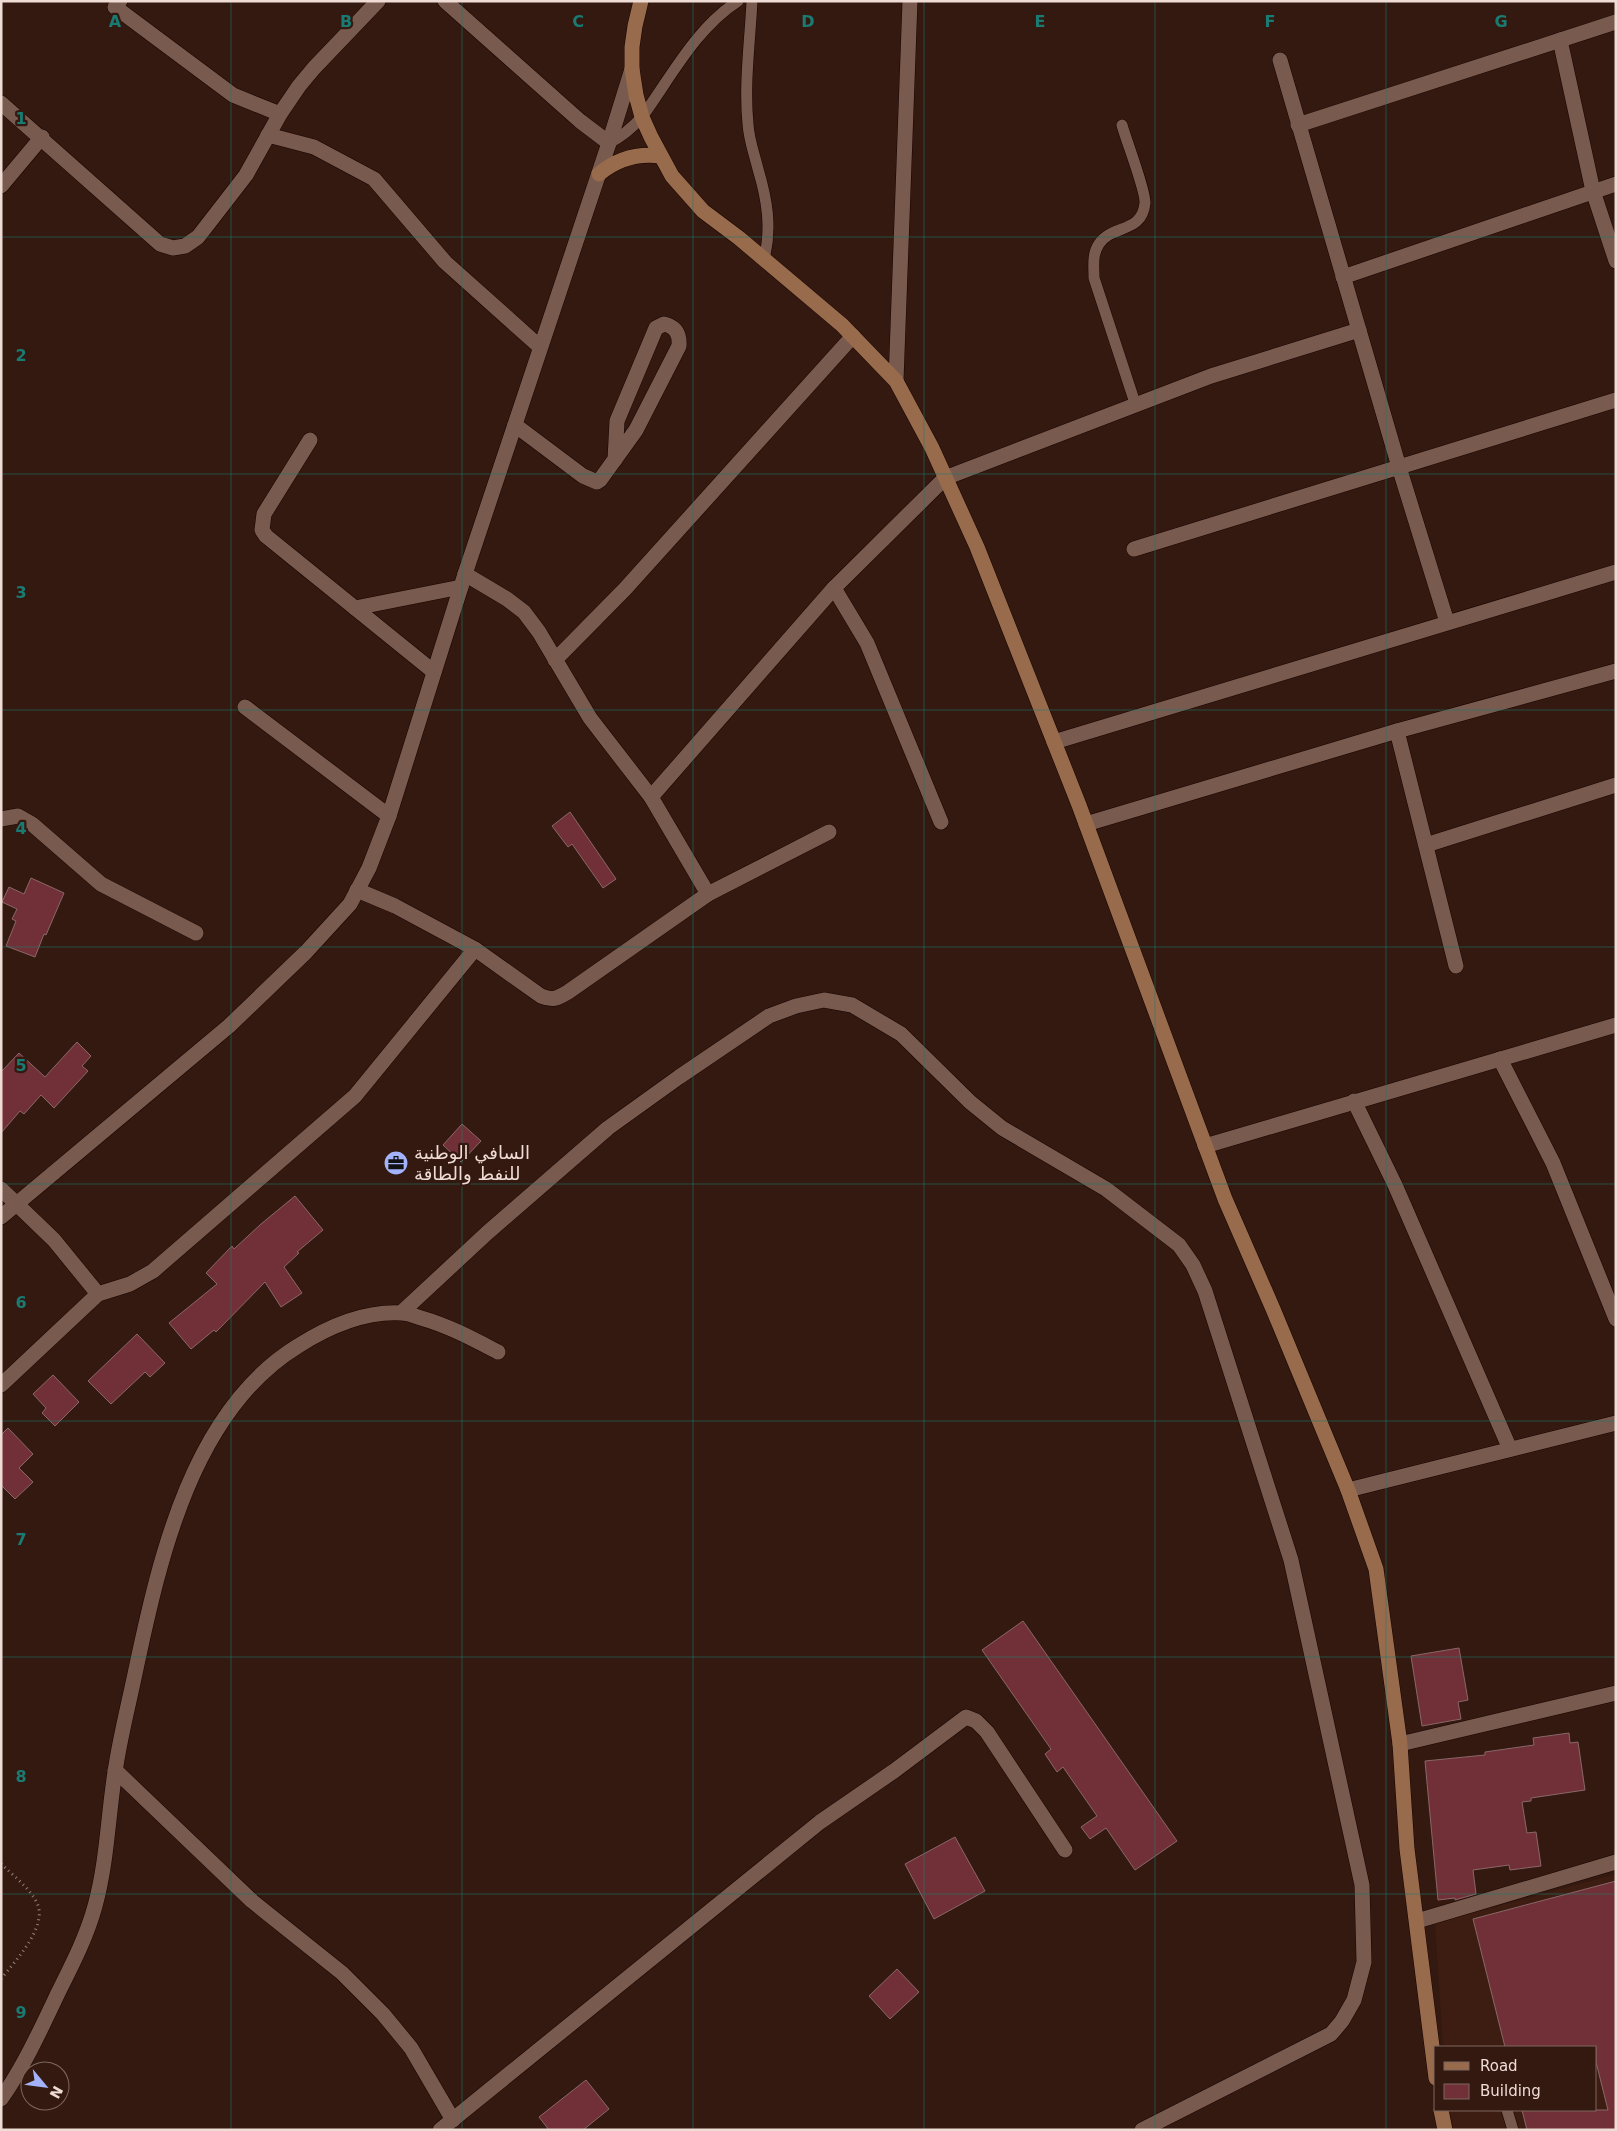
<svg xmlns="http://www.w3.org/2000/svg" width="1617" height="2131" viewBox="0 0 1617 2131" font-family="'DejaVu Sans','Noto Sans Arabic',sans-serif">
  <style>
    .built { fill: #3d1d11 }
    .building { fill: #713037; stroke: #8a6769 }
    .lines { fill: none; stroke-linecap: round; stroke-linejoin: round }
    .lane-casing { stroke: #190400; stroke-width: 12 }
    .street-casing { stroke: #190400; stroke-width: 16 }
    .secondary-casing { stroke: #190400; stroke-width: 16 }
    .path { stroke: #968078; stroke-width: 3; stroke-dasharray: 1 4; stroke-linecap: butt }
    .lane { stroke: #795a4f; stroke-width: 11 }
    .street { stroke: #795a4f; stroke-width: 15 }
    .secondary { stroke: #976b4c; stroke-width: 15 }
    .grid { fill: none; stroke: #1a7b73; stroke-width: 1; stroke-opacity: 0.55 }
    .labels { text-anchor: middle; stroke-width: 4.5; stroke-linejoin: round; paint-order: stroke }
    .poi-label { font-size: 18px; fill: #efdcd5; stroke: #331910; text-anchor: start }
    .grid-label { font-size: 16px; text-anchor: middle; font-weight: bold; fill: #1a7b73; stroke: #331910; stroke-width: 4.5; stroke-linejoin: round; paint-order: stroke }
  </style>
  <rect width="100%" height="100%" fill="#331910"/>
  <path class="built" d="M 1616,1874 L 1616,2130 L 1453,2130 L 1450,2110 L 1596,2110 L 1596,2047 L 1443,2047 L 1435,1923 Z"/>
  <g class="building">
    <path d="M 570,812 L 616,879 L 603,888 L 572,844 L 568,847 L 552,826 Z"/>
    <path d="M 31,878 L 64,893 L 46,935 L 44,934 L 35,957 L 6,946 L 16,921 L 12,919 L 17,909 L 2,902 L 9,887 L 24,894 Z"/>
    <path d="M 77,1042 L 91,1056 L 82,1066 L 88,1071 L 54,1108 L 41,1095 L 24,1114 L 20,1111 L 1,1133 L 1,1072 L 19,1053 L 45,1077 Z"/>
    <path d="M 462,1124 L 481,1141 L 461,1162 L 443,1145 Z"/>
    <path d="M 295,1196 L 323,1230 L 297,1252 L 299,1253 L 284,1267 L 302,1293 L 281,1307 L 265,1282 L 216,1332 L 214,1330 L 191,1349 L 169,1323 L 217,1284 L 206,1273 L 232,1246 L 234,1249 L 261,1224 Z"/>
    <path d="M 137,1334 L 165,1363 L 150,1377 L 145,1372 L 111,1404 L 88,1381 Z"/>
    <path d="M 53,1375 L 79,1402 L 55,1426 L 42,1413 L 46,1408 L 33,1394 Z"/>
    <path d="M 8,1428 L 33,1454 L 19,1468 L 33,1482 L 15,1499 L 1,1485 L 1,1435 Z"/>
    <path d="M 1023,1621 L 1177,1841 L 1135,1870 L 1106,1828 L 1090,1839 L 1081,1827 L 1097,1816 L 1063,1767 L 1057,1772 L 1045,1754 L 1051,1749 L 982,1650 Z"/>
    <path d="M 1459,1648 L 1468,1700 L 1458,1702 L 1461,1719 L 1422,1726 L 1411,1656 Z"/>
    <path d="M 1569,1733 L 1570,1743 L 1578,1742 L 1585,1790 L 1531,1798 L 1531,1801 L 1522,1802 L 1527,1833 L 1536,1832 L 1541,1866 L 1510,1870 L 1509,1865 L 1473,1870 L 1476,1894 L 1455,1900 L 1455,1898 L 1438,1900 L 1425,1761 L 1485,1755 L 1485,1752 L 1534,1745 L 1533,1738 Z"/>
    <path d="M 955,1837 L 985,1891 L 934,1919 L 905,1864 Z"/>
    <path d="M 1616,1881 L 1616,2130 L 1527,2130 L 1522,2110 L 1608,2110 L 1596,2062 L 1596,2047 L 1505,2047 L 1473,1919 Z"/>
    <path d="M 897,1969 L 919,1992 L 890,2019 L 869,1996 Z"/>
    <path d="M 586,2080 L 609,2109 L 583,2130 L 549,2130 L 539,2117 Z"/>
  </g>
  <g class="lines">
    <defs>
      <g id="lane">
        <path d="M 752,1 C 750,42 744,84 748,124 C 749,140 754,153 758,169 C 767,199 772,228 764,259"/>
        <path d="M 1122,125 C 1126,140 1146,191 1145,203 C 1142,234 1112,224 1099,244 C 1092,254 1094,266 1094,278 L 1136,406"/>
        <path d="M 609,143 C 623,136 632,128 642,117 C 671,77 696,28 738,1"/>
        <path d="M 1507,2110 L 1513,2130"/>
      </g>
      <g id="street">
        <path d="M 120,1 L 115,7 L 233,95 L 280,114"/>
        <path d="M 445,1 L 580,121 L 609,143"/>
        <path d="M 1560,40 L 1593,191 L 1616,261"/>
        <path d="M 1280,60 L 1399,467 L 1447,622"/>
        <path d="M 1,103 L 160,244 L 173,248 L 185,246 L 198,237 L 246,175 L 280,114 L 299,86 L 314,68 L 378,1"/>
        <path d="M 1298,125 L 1616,22"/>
        <path d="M 268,135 L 314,147 L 374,179 L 445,262 L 540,347"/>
        <path d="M 1,186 L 42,137"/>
        <path d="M 1343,277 L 1616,184"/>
        <path d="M 896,381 L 910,1"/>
        <path d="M 515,425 L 583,476 L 597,482 L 600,480 L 636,430 L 679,346 C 680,334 676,327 664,324 L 656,328 L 617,421 L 615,460"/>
        <path d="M 310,440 L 264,514 L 262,530 L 266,536 L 434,672"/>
        <path d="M 1134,549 L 1616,400"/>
        <path d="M 465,574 L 507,599 L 524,612 L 539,632 L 590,718 L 651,797 L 708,894"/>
        <path d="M 834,588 L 867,643 L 941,822"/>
        <path d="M 355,608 L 461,587"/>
        <path d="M 555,660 L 625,589 L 853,336"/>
        <path d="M 245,707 L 389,816"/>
        <path d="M 1397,731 L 1456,966"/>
        <path d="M 1054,742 L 1616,572"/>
        <path d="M 651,797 L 834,588 L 945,478 L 1211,376 L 1359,330"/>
        <path d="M 1,819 L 18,816 L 32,824 L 101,884 L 196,933"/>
        <path d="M 1086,824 L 1397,731 L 1616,671"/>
        <path d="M 1426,845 L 1616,785"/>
        <path d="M 357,890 L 395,906 L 475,949 L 541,996 C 553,1001 558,998 568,992 L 708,894 L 829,832"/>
        <path d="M 1500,1059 L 1553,1163 L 1616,1319"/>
        <path d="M 1354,1101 L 1395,1185 L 1510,1449"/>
        <path d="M 1205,1146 L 1616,1025"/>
        <path d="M 1,1189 L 54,1240 L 98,1294 L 1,1385"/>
        <path d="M 1,1217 L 229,1026 L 306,952 L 350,904 L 369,868 L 389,816 L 465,574 L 609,143 L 632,69"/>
        <path d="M 98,1294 L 130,1284 L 153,1271 L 355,1096 L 475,949"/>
        <path d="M 402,1312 L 487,1233 L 608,1128 L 679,1077 L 769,1016 L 796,1006 L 824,1000 L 852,1005 L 901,1034 L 970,1102 L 1002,1128 L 1106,1189 L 1179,1245 L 1193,1265 L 1205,1291 L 1291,1560 L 1362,1885 L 1364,1962 L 1354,2000 L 1342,2021 L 1331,2034 L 1142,2130"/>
        <path d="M 1348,1490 L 1616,1423"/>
        <path d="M 1400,1744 L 1616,1693"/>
        <path d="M 115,1770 L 252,1901 L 342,1973 L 383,2014 L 411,2048 L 453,2120"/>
        <path d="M 1417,1921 L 1616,1862"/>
        <path d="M 1,2099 C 24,2066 41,2029 58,1993 C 72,1965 87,1936 95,1906 C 107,1863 108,1816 115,1772 C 120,1737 129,1703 136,1669 C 160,1556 193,1410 298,1346 C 328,1327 365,1311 401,1313 C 408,1313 415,1316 421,1318 C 449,1326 473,1339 498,1352"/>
        <path d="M 440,2130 L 820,1822 L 894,1771 L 966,1717 L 976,1721 L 987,1732 L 1065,1850"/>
      </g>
      <g id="secondary">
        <path d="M 641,1 L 635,26 L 632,47 L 632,69 L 636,95 L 642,117 L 651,137 L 672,176 L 703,211 L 739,238 L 842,325 L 896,381 L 932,448 L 977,547 L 1079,805 L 1225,1199 L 1273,1309 L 1348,1490 L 1376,1569 L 1400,1744 L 1407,1849 L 1436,2078"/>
        <path d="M 599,174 C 617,159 636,153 660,156"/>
        <path d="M 1441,2110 L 1445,2130"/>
      </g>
    </defs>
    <use href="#lane" class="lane-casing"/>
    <use href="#street" class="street-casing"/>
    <use href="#secondary" class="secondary-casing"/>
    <path class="path" d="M 1,1864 C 13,1875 28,1887 36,1901 C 50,1925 15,1961 1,1979"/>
    <use href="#lane" class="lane"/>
    <use href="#street" class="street"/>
    <use href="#secondary" class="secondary"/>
  </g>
  <path class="grid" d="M 231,1 L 231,2130M 462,1 L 462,2130M 693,1 L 693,2130M 924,1 L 924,2130M 1155,1 L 1155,2130M 1386,1 L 1386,2130M 1,237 L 1616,237M 1,474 L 1616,474M 1,710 L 1616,710M 1,947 L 1616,947M 1,1184 L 1616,1184M 1,1421 L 1616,1421M 1,1657 L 1616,1657M 1,1894 L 1616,1894"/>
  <defs>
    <symbol id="office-disc" viewBox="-11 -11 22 22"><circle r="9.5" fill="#a4b2fc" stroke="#331910"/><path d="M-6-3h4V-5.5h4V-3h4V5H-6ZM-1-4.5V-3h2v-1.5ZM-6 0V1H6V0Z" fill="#111"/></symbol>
  </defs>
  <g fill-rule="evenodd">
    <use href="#office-disc" x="382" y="1149" width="28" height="28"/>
  </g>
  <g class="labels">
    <g class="poi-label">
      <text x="414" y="1159">السافي الوطنية<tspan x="414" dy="21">للنفط والطاقة</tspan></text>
    </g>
  </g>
  <g class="grid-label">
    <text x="115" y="27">A</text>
    <text x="346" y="27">B</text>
    <text x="578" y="27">C</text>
    <text x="808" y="27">D</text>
    <text x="1040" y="27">E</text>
    <text x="1270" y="27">F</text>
    <text x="1501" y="27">G</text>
    <text x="21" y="124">1</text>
    <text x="21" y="361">2</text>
    <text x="21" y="598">3</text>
    <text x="21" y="834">4</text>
    <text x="21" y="1071">5</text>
    <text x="21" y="1308">6</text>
    <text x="21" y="1545">7</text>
    <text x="21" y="1782">8</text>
    <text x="21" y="2018">9</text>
  </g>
  <rect width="1617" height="2131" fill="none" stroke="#efdcd5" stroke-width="5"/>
  <rect x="1434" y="2046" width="162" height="65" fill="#331910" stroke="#7e675f"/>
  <rect x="1444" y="2062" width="25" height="8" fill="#976b4c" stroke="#7e675f"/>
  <text x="1480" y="2071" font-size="15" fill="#efdcd5">Road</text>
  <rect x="1444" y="2084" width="25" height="15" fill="#713037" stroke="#7e675f"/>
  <text x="1480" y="2096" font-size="15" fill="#efdcd5">Building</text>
  <g transform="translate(45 2086) rotate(119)"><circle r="24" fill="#331910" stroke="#7e675f"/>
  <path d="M0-4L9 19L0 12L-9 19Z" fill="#a4b2fc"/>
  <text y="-8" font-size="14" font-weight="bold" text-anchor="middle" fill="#efdcd5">N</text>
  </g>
</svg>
